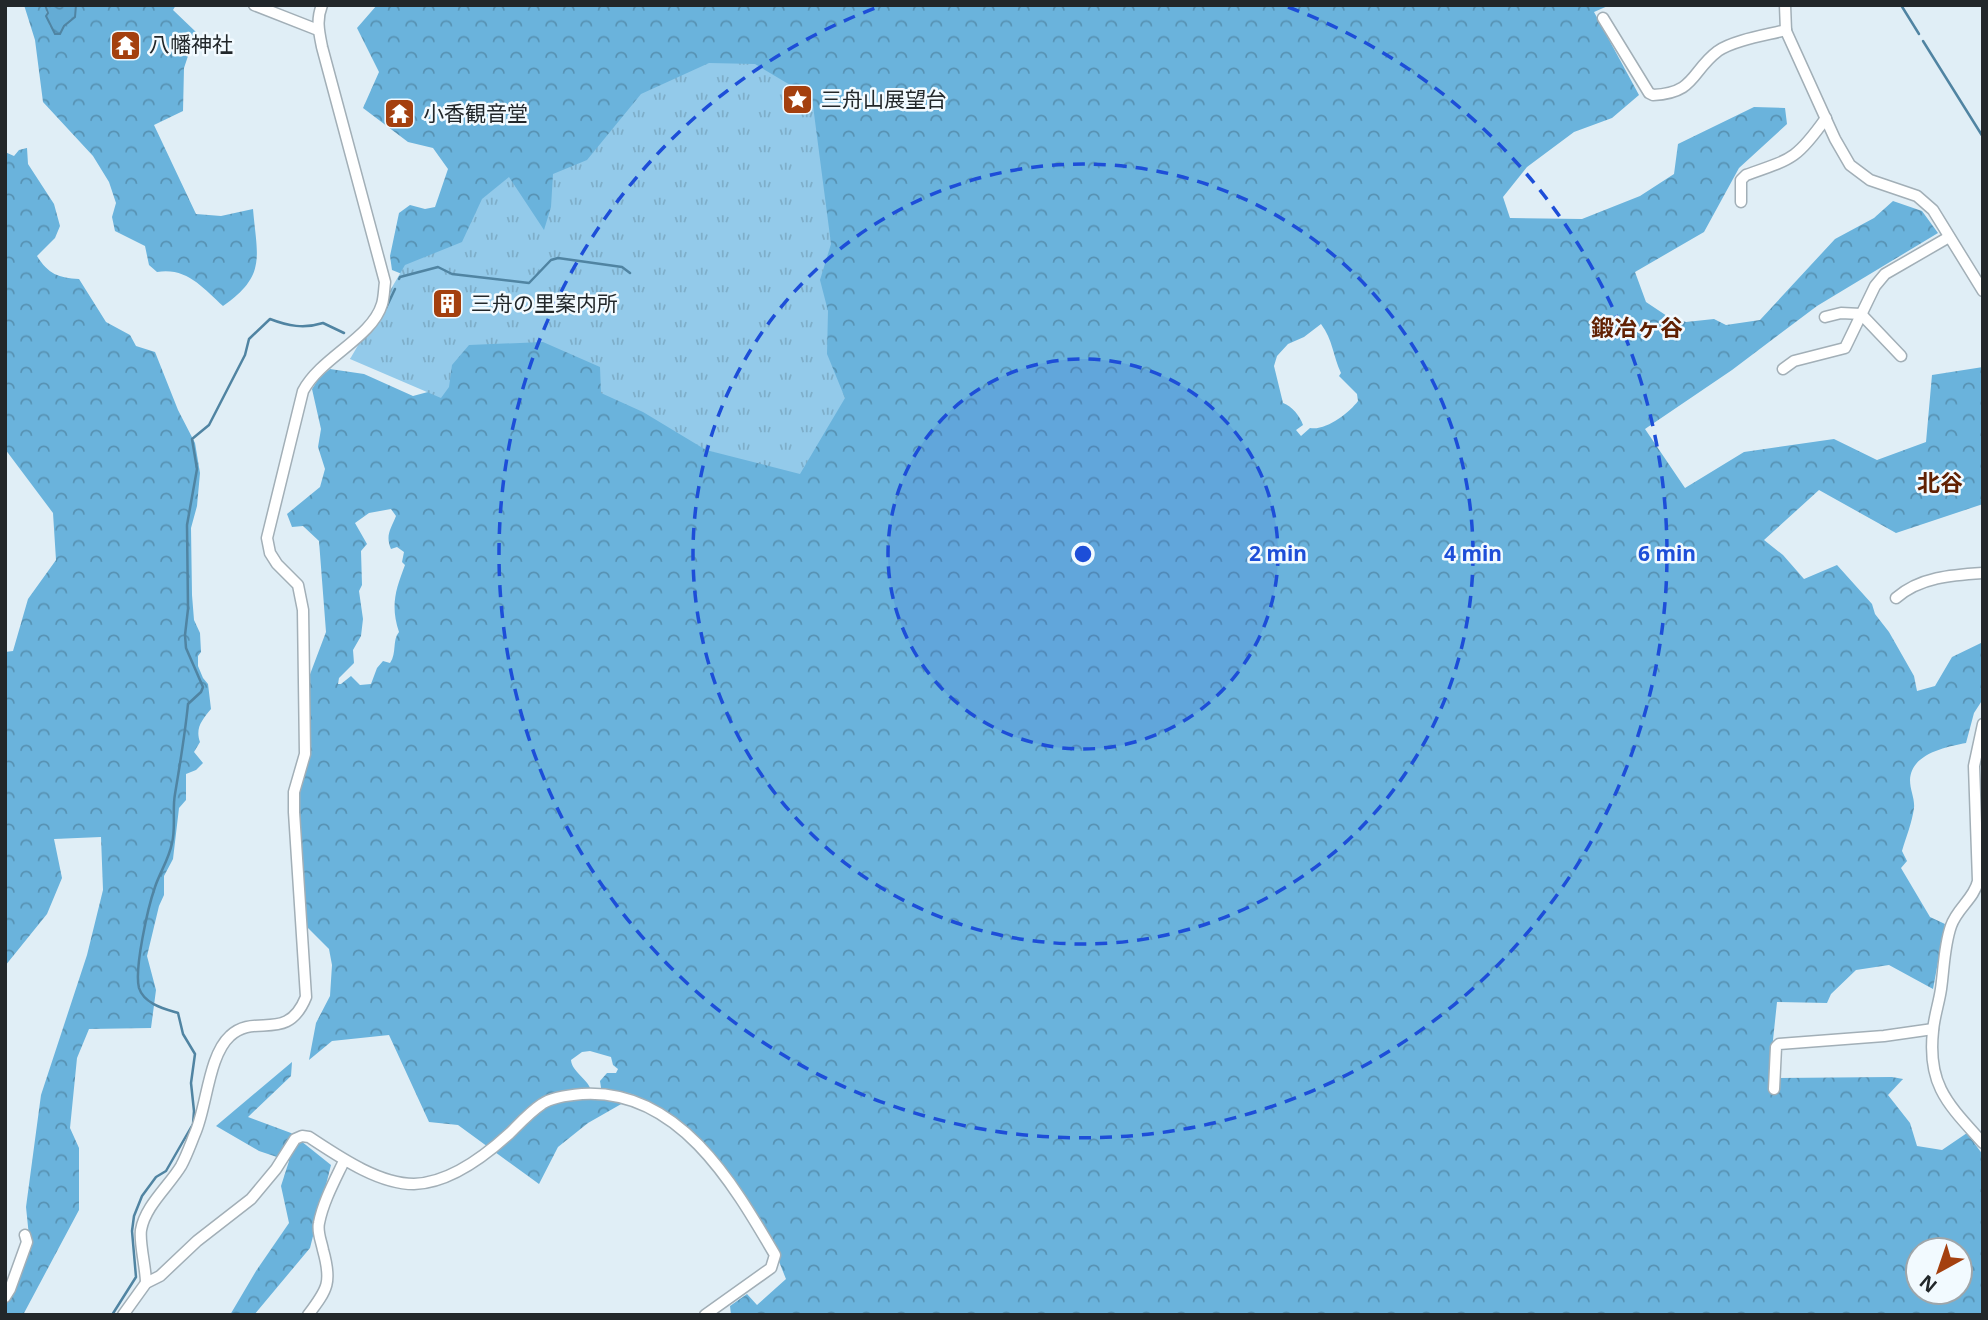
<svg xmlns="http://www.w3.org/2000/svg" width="1988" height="1320" viewBox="0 0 1988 1320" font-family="'Noto Sans','Noto Sans JP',sans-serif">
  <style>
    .forest { fill: url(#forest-crowns); fill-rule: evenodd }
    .park { fill: url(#park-tufts) }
    .water { fill: url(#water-ripples); stroke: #5084a2; stroke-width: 2 }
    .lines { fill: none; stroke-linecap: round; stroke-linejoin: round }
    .stream { stroke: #5084a2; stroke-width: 2.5 }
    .minor-casing { stroke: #a2afb7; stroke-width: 13 }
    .minor { stroke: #fff; stroke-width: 10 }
    .ring { fill: none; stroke: #1d4ed8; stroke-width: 3.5; stroke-dasharray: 12 9 }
    .labels { text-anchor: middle; stroke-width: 5; stroke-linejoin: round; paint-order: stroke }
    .poi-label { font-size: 21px; fill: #22272a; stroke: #f2faff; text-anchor: start }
    .neighbourhood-label { font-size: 23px; font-weight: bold; fill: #612103; stroke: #f2faff }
    .centre { fill: #1d4ed8; stroke: #f2faff; stroke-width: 3.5 }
    .ring-label { font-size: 21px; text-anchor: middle; font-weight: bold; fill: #1d4ed8; stroke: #f2faff; stroke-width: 5; stroke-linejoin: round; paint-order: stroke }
  </style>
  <defs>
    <pattern id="forest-crowns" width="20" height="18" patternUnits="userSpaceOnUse" patternTransform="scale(1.75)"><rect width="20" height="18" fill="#6ab3dc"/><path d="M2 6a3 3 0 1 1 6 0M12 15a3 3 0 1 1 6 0" fill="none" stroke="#5792b3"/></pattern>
    <pattern id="park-tufts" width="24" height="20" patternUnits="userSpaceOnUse" patternTransform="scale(1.75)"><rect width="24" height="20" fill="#93caea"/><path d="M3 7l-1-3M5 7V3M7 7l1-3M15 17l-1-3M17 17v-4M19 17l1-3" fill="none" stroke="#7eaec9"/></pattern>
    <pattern id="water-ripples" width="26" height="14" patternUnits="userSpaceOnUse" patternTransform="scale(1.75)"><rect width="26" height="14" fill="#64acd5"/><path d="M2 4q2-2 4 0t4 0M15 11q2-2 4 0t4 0" fill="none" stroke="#528cad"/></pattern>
  </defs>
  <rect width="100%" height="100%" fill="#e0eef6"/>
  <g class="forest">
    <path d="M 24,5 L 45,5 L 50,26 L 68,5 L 176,5 L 173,10 L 196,32 L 184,68 L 183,111 L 154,125 L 196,214 L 221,216 L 253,209 C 257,257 267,275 223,306 C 203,288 187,267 157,272 L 149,265 L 145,246 L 115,231 L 112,217 L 116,203 L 109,182 L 93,156 L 43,102 L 35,40 Z"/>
    <path d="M 377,5 L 1610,5 L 1594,12 L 1639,95 L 1612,118 L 1574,132 L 1527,167 L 1503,197 L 1510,218 L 1582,219 L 1640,196 L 1674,174 L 1678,144 L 1754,107 L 1785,108 L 1787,124 L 1739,168 L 1704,232 L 1635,272 L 1646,302 L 1667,316 L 1686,322 L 1714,319 L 1726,325 L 1760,320 L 1835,239 L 1874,218 L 1893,201 L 1922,211 L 1938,233 L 1817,306 L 1732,370 L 1645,429 L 1685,488 L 1744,452 L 1834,439 L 1877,460 L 1926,442 L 1932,375 L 1983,367 L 1983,504 L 1896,533 L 1819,490 L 1764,540 L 1783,555 L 1804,579 L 1837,565 L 1872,604 L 1875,614 L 1889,632 L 1914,676 L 1917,691 L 1935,686 L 1952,657 L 1983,642 L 1983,699 L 1974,713 L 1966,743 C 1945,747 1911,754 1910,780 C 1910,790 1915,799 1914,808 C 1912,823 1906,837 1902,851 L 1907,861 L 1901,868 L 1930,917 L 1945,924 L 1933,989 L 1889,965 L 1856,970 L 1831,994 L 1827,1003 L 1777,1002 L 1769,1078 L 1892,1077 L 1903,1079 L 1888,1095 L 1910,1123 L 1917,1146 L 1942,1150 L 1967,1133 L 1983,1155 L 1983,1315 L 731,1315 L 730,1306 L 747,1294 L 757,1305 L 786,1279 L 770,1239 L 727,1175 L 674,1128 L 634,1105 L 634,1095 L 628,1093 L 623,1103 L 588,1123 L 558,1147 L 539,1184 L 458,1125 L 429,1122 L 389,1035 L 332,1041 L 309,1060 L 316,1023 L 330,996 L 332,965 L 329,949 L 307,927 L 297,806 L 308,714 L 309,677 L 326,632 L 319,541 L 303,526 L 292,527 L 287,514 L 320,487 L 325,469 L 318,447 L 321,429 L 312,389 L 319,378 L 330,369 L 364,374 L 413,396 L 439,389 L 434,378 L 553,241 L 478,239 L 402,274 L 392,270 L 390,256 L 399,213 L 410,205 L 425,209 L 435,207 L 448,169 L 433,148 L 408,142 L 363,108 L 379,72 L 357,28 ZM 1321,324 C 1333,340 1333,356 1341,373 L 1339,376 L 1357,394 L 1358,401 C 1349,413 1326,431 1310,428 L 1301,436 L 1296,430 L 1303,425 C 1300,416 1292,406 1283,403 L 1274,366 L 1277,356 L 1288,344 L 1304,337 ZM 391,509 L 396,516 C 391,529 385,535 391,549 L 397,547 L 404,552 L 402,562 L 405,565 C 396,589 390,605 399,632 C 392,640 397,653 390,663 L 383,661 L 377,668 L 371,684 L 360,685 L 351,676 L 341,684 L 338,684 L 339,678 L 354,663 L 353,650 L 361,636 L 363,619 L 359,591 L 362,585 L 361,551 L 367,544 L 355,523 L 369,513 ZM 590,1051 L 611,1057 L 613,1065 L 618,1069 L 616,1073 L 607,1073 L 600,1081 L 602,1094 L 591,1090 C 587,1078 572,1072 571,1060 L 582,1052 ZM 1918,1250 L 1960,1250 L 1960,1292 L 1918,1292 Z"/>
    <path d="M 27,148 L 28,164 L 54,204 L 60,226 L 55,238 L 37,256 C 48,274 59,278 79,279 L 106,322 L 130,335 L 136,346 L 155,352 L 178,410 L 195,443 L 200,473 L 197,506 L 191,528 L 192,595 L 194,620 L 200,633 L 201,652 L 198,656 L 198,666 L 203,678 L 208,684 L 211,709 C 202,720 195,728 200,742 L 194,752 L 203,763 L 196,770 L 186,774 L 186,800 L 179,808 L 173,859 L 164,876 L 164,895 L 159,906 L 147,956 L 156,990 L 151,1028 L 89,1029 L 77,1058 L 70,1128 L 79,1148 L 79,1210 L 23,1315 L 5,1315 L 5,1287 L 12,1281 L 30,1246 L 26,1207 L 41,1095 L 87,955 L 103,890 L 101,837 L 54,839 L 62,878 L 47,914 L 5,966 L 5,652 L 13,651 L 28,599 L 56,560 L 53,513 L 5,449 L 5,152 L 14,156 L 19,150 Z"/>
    <path d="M 292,1062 L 291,1076 L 248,1117 L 291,1133 L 331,1165 L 310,1248 L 254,1315 L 230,1315 L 256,1271 L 289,1223 L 281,1186 L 289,1161 L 259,1151 L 216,1126 Z"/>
  </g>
  <path class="park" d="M 709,63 L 755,64 L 812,98 L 831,244 L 820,280 L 828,311 L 827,354 L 845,398 L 800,474 L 706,450 L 643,412 L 601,393 L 600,367 L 543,342 L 469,345 L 452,365 L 449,387 L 441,398 L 350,359 L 405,265 L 462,242 L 482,199 L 509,177 L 544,230 L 551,207 L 553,174 L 587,160 L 641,94 Z"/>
  <path class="water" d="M 45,5 L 76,5 L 75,17 L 64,26 L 60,34 L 55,34 L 46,16 L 48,13 Z"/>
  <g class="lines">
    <g class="stream">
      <path d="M 1901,5 L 1919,34"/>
      <path d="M 1923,41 L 1983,137"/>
      <path d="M 399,279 L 400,277 L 438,267 L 452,274 L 529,283 L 551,260 L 558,258 L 622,267 L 630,273"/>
      <path d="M 386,308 L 395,289"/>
      <path d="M 363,339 L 377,323"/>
      <path d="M 112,1315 L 136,1277 L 132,1231 L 134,1216 L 142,1196 L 156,1177 L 166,1171 L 193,1124 L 194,1111 L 191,1083 L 195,1054 L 183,1034 L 178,1013 C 165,1009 144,1004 139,988 C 134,969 148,907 155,887 C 160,872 169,859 172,843 C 176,827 172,810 175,794 C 180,764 185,735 188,704 L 201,692 L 203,687 L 186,648 L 185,635 L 188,609 L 187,525 L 197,469 L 192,439 L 209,425 L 245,355 L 249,339 L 270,319 C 288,326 304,329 323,323 L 344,333"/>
    </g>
    <defs>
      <g id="minor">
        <path d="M 254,5 L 318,30"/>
        <path d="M 1785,5 L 1786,31 L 1835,139 L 1850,165 L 1870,180 L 1917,196 L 1933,210 L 1983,291"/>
        <path d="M 1603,18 L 1649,93 L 1653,95 C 1696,93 1691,71 1718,51 C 1734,40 1767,35 1786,30"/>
        <path d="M 1741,202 L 1741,180 L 1746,175 C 1792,159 1797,159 1826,118"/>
        <path d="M 1825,317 L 1841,313 L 1861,314 L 1901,356"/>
        <path d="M 1783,369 L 1794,361 L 1845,348 L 1875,286 L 1885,274 L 1949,237"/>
        <path d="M 1896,598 C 1920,577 1952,575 1983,573"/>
        <path d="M 1983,724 L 1974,766 L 1978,881 C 1974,899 1957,908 1951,926 C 1944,946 1944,968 1941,989 C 1939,1003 1934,1017 1933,1031 C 1927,1086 1949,1105 1983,1143"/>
        <path d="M 1774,1089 L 1776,1047 L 1779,1044 L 1884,1036 L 1933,1029"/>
        <path d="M 146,1283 C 146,1268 139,1242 141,1230 C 145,1206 169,1186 181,1166 C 187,1155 191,1143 196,1131 C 207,1104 209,1055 230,1036 C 255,1012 287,1044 306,997 L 294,812 L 294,792 L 305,754 L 303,610 L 298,585 L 277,564 L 270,553 L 267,538 L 303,391 C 321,357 372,338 382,304 C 384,298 384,289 385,282 L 322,47 C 319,32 316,20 322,5"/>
        <path d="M 5,1297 L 10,1289 L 27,1242 L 25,1235"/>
        <path d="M 123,1315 L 146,1283 L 160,1276 L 197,1241 L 251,1199 L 276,1169 L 295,1139 L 302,1136 L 309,1137 C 338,1156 378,1184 414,1184 C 450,1183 485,1156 510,1133 C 520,1123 530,1112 542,1104 C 552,1097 570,1095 582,1094 C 678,1088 733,1183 775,1255 L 771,1268 L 705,1315"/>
        <path d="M 308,1315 C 328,1289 332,1282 323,1250 C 321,1240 317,1232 319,1223 C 323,1202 335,1180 344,1161"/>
      </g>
    </defs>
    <use href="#minor" class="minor-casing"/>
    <use href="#minor" class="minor"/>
  </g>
  <circle cx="1083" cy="554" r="195" fill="#1d4ed8" fill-opacity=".12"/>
  <g class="ring">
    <circle cx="1083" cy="554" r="195"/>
    <circle cx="1083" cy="554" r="390"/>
    <path d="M1288 7A584 584 0 1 1 878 7"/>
  </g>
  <defs>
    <symbol id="temple-square" viewBox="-11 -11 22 22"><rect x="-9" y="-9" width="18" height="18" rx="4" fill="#a4400f" stroke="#f2faff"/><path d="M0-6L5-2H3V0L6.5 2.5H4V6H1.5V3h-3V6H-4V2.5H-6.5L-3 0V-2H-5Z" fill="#fff"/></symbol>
    <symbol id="sight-square" viewBox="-11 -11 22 22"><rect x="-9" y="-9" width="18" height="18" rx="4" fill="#a4400f" stroke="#f2faff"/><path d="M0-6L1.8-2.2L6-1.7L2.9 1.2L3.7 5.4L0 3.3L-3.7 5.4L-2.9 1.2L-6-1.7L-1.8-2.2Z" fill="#fff"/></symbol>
    <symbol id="building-square" viewBox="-11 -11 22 22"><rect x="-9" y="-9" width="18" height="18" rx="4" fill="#a4400f" stroke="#f2faff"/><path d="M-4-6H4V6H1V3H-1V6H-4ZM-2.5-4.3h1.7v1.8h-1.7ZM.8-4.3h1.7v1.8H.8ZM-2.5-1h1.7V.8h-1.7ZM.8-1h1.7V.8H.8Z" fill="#fff"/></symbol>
  </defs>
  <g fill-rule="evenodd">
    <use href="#temple-square" x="108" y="28" width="35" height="35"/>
    <use href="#sight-square" x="780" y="82" width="35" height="35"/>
    <use href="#temple-square" x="382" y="96" width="35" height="35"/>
    <use href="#building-square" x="430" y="286" width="35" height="35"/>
  </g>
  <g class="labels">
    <g class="poi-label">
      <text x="149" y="52">八幡神社</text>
      <text x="821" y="107">三舟山展望台</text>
      <text x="423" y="121">小香観音堂</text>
      <text x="471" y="311">三舟の里案内所</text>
    </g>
    <g class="neighbourhood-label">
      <text x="1637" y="336">鍛冶ヶ谷</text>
      <text x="1940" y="491">北谷</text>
    </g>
  </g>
  <circle cx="1083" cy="554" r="10" class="centre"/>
  <g class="ring-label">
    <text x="1278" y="561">2 min</text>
    <text x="1473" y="561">4 min</text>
    <text x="1667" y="561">6 min</text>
  </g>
  <rect width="1988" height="1320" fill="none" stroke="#22272a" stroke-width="14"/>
  <g transform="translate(1939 1271) rotate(220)"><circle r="33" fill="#f2faff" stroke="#9fa6aa" stroke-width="2"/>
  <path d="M0-5L12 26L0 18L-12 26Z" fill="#a4400f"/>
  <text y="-10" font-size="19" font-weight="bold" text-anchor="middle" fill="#22272a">N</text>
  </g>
</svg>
